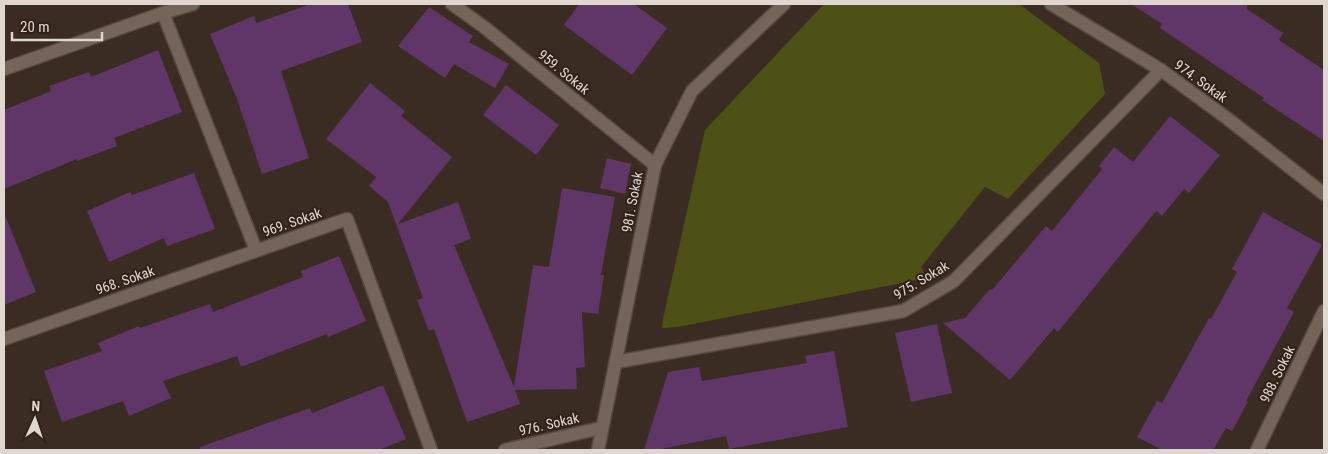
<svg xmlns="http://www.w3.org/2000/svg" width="1328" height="454" viewBox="0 0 1328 454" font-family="'Roboto Condensed',sans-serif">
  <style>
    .green { fill: #4d5116 }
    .building { fill: #5f3667 }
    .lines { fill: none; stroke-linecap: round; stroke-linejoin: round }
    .minor-casing { stroke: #564a42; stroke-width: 15 }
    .minor { stroke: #746459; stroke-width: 12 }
    .labels { text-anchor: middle; stroke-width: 4; stroke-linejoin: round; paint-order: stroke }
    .street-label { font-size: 14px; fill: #e0d6d0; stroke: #302219 }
  </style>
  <rect width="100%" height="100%" fill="#3a2c22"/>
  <path class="green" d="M 824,4 L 1019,4 L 1099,63 L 1105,94 L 1008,199 L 985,187 L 921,267 L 927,278 L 678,327 L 662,328 L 663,319 L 705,130 Z"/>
  <g class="building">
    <path d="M 311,4 L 348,4 L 362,42 L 281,71 L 309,158 L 262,174 L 237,99 L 210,34 L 254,16 L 256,23 Z"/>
    <path d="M 579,4 L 634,4 L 667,28 L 632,75 L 564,25 Z"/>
    <path d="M 1131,4 L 1247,4 L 1247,9 L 1283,33 L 1279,40 L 1324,70 L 1324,141 L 1262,100 L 1264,98 L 1160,28 L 1162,24 Z"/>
    <path d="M 429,7 L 473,36 L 469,42 L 509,64 L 495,88 L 454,64 L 445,78 L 398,46 Z"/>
    <path d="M 158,50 L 182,112 L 114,138 L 117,146 L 77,161 L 77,159 L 4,189 L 4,110 L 51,91 L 49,86 L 89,72 L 91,77 Z"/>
    <path d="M 370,83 L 405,111 L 401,116 L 452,157 L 398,224 L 458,202 L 471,239 L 454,245 L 514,387 L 533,265 L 549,267 L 562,188 L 615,197 L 601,275 L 604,275 L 598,314 L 582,312 L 585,367 L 576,368 L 577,389 L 515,390 L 520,404 L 467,422 L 434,329 L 429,331 L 417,300 L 423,298 L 388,202 L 369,186 L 376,177 L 326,139 Z"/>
    <path d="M 506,85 L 559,125 L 536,155 L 483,115 Z"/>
    <path d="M 1170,116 L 1220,155 L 1189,193 L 1184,189 L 1162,216 L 1156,211 L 1058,332 L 1054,328 L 1010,380 L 943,323 L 965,318 L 990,289 L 992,290 L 1046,226 L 1052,231 L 1102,169 L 1099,166 L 1114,147 L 1133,162 Z"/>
    <path d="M 607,158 L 631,164 L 625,194 L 600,188 Z"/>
    <path d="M 194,173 L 215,229 L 167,246 L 164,238 L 109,262 L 87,211 L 130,192 L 132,195 Z"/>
    <path d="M 1263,212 L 1322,245 L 1287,308 L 1294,312 L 1246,401 L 1248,402 L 1232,431 L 1226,428 L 1213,450 L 1162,450 L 1137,437 L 1157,401 L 1162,403 L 1209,318 L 1211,319 L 1237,272 L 1232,269 Z"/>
    <path d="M 4,215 L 5,215 L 36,292 L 4,305 Z"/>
    <path d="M 339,256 L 366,321 L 328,337 L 327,334 L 241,367 L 237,356 L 163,381 L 171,398 L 129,416 L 123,401 L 62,422 L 44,371 L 102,351 L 98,343 L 139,326 L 140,328 L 210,304 L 213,312 L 303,277 L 301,271 Z"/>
    <path d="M 937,324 L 952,393 L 911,402 L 895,333 Z"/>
    <path d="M 834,351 L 848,427 L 729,449 L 726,436 L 656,450 L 644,450 L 668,372 L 699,367 L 702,381 L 807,363 L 805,356 Z"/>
    <path d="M 383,385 L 406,439 L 379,450 L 200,450 L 200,447 L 310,408 L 312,413 Z"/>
  </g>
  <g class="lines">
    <defs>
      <g id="minor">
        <path d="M 452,4 L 484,27 L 655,165"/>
        <path d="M 1051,4 L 1161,70 L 1228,119 L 1324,194"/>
        <path d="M 163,13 L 256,250"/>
        <path d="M 4,69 L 163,13 L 193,4"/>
        <path d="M 4,339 L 347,219 L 431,450"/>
        <path d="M 616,362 L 903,311 L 954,281 L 1161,70"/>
        <path d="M 505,450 L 601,428"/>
        <path d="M 598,450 L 655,165 L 692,91 L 784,4"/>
        <path d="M 1257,450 L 1324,311"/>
      </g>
    </defs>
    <use href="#minor" class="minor-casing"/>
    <use href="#minor" class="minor"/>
  </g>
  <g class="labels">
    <g class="street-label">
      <text transform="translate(564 72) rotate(39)" y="5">959. Sokak</text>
      <text transform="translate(1201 81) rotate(36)" y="5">974. Sokak</text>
      <text transform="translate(632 202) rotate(-79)" y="5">981. Sokak</text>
      <text transform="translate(292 222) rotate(-19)" y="5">969. Sokak</text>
      <text transform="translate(125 280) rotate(-19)" y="5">968. Sokak</text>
      <text transform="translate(921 280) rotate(-31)" y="5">975. Sokak</text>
      <text transform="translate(1277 374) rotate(-64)" y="5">988. Sokak</text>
      <text transform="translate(549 424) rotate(-13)" y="5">976. Sokak</text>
    </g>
  </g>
  <rect width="1328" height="454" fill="none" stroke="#e0d6d0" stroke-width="10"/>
  <g transform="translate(35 419) rotate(3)" stroke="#302219" stroke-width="4" paint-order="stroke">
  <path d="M0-4L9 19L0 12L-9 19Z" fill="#e0d6d0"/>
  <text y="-8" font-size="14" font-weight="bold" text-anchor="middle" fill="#e0d6d0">N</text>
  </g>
  <path d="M12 32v8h90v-8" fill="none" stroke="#e0d6d0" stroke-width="2.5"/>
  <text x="20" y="32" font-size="15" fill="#e0d6d0" stroke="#302219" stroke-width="4" paint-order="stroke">20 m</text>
</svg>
